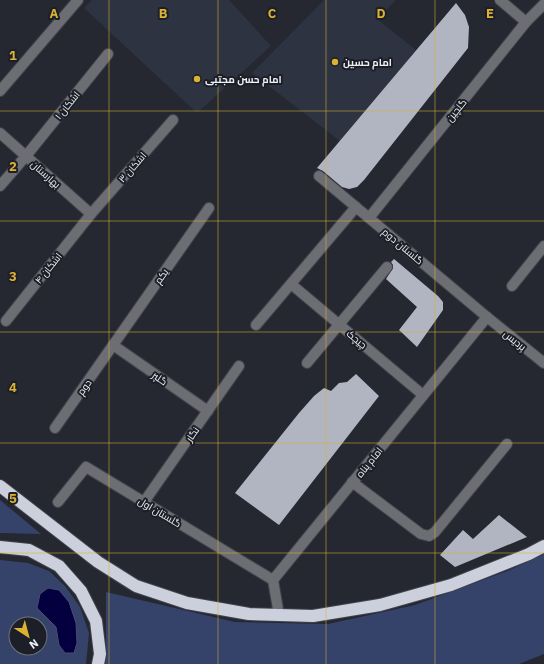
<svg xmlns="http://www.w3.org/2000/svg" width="544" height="664" viewBox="0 0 544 664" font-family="'IBM Plex Sans',Cairo,sans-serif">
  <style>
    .built { fill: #2d3341 }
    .green { fill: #354269; fill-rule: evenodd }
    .water { fill: #04003f; stroke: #4a4876 }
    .building { fill: #b1b5c1 }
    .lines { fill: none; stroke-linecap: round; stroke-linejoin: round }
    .minor-casing { stroke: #41444d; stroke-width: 12 }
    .highway-casing { stroke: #41444d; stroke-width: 14 }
    .minor { stroke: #6d6e73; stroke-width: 10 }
    .highway { stroke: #ccd0dc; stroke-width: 12 }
    .grid { fill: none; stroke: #dcb233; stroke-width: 1; stroke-opacity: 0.55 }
    .poi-dot { fill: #dcb233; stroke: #1c1f27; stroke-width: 1.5 }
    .labels { text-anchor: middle; stroke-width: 4; stroke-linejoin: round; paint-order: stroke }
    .poi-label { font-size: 10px; font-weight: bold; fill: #eef0f6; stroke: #1c1f27; text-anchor: start }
    .street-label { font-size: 10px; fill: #eef0f6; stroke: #1c1f27 }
    .grid-label { font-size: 13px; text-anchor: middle; font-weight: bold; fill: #dcb233; stroke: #1c1f27; stroke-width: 4; stroke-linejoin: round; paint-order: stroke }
  </style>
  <rect width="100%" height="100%" fill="#252831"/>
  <g class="built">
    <path d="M 92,0 L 229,0 L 271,46 L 197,113 L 84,8 Z"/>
    <path d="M 324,0 L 396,0 L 377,19 L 416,50 L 340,141 L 252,73 Z"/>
  </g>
  <g class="green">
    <path d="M 0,500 L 41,534 L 0,533 Z"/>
    <path d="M 544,554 L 544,654 L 519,664 L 105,664 L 106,654 L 106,592 L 235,622 L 328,624 L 415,605 L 510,570 Z"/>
    <path d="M 0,560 L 28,563 L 49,571 L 65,586 L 80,607 L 89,633 L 86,664 L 0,664 ZM 16,624 L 40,624 L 40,648 L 16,648 Z"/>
  </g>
  <path class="water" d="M 48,588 L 59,590 L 69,602 L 76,623 L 77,643 L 74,653 L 65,653 L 59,645 L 56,627 L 37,608 L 40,594 Z"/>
  <g class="building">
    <path d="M 456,3 L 465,15 L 469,27 L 468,48 L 364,180 L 357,187 L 349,189 L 342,187 L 323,171 L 317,168 Z"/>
    <path d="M 394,259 L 438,296 L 443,302 L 443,310 L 417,347 L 399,330 L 417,307 L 386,279 L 393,268 L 393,265 L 391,262 Z"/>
    <path d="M 356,374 L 379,396 L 279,525 L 235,493 L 299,413 L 314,396 L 324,388 L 331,391 L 339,383 L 347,382 Z"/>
    <path d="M 499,515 L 527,537 L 455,567 L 440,555 L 463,530 L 473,539 Z"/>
  </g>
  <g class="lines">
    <defs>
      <g id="minor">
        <path d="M 500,0 L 526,22"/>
        <path d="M 0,91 L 78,0"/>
        <path d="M 0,133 L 91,214"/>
        <path d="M 319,176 L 487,317 L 544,363"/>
        <path d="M 0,186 L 26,156 L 108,54"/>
        <path d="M 369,218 L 526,22 L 544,4"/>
        <path d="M 291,284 L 423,395"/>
        <path d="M 512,286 L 544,246"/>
        <path d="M 6,321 L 91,214 L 173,120"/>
        <path d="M 256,325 L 356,207"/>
        <path d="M 113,345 L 208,411"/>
        <path d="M 307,363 L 387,267"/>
        <path d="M 55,428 L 209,208"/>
        <path d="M 352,482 L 421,534 L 429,536 L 435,532 L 507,444"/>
        <path d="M 58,502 L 86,467 L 273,580"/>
        <path d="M 144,502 L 239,366"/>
        <path d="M 279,615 L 273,580 L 487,317"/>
      </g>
      <g id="highway">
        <path d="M 0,486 L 98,562 L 136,586 L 187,603 L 249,614 L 313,616 L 380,605 L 451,585 L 529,554 L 544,546"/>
        <path d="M 0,547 L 29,550 L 59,566 L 81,591 L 96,621 L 100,654 L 98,664"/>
      </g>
    </defs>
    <use href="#minor" class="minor-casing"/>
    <use href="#highway" class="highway-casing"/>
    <use href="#minor" class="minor"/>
    <use href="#highway" class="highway"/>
  </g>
  <path class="grid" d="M 109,0 L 109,664M 218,0 L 218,664M 326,0 L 326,664M 435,0 L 435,664M 0,111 L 544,111M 0,221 L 544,221M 0,332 L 544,332M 0,443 L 544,443M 0,553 L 544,553"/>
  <g class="poi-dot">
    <circle cx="335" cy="62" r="4"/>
    <circle cx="197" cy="79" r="4"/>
  </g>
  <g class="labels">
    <g class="poi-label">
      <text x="343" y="66">امام حسین</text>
      <text x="205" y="83">امام حسن مجتبی</text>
    </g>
    <g class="street-label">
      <text transform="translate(67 105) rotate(-51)" y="4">اشکان ۱</text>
      <text transform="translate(456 110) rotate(-51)" y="4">گلچین</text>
      <text transform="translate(132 167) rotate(-49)" y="4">اشکان ۳</text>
      <text transform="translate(46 174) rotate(42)" y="4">بهارستان</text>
      <text transform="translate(403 246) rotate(40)" y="4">گلستان دوم</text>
      <text transform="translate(48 268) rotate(-51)" y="4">اشکان ۴</text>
      <text transform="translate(161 276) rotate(-55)" y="4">یکم</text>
      <text transform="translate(357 339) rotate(40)" y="4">چیچک</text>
      <text transform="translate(515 340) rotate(39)" y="4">پردیس</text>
      <text transform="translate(160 378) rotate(35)" y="4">گلپر</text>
      <text transform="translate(84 387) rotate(-55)" y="4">دوم</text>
      <text transform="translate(192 434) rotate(-55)" y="4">نگار</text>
      <text transform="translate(369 462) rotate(-51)" y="4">امام پناه</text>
      <text transform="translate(160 512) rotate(31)" y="4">گلستان اول</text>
    </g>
  </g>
  <g class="grid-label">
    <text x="54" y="18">A</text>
    <text x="163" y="18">B</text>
    <text x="272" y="18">C</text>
    <text x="381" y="18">D</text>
    <text x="490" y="18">E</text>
    <text x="13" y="60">1</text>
    <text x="13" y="171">2</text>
    <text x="13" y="281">3</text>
    <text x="13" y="392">4</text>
    <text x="13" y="503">5</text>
  </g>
  <g transform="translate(28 636) rotate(144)"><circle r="19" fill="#1c1f27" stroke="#70737a"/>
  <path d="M0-3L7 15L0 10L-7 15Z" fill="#dcb233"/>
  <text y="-6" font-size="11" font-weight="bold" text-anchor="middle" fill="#eef0f6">N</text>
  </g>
</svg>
